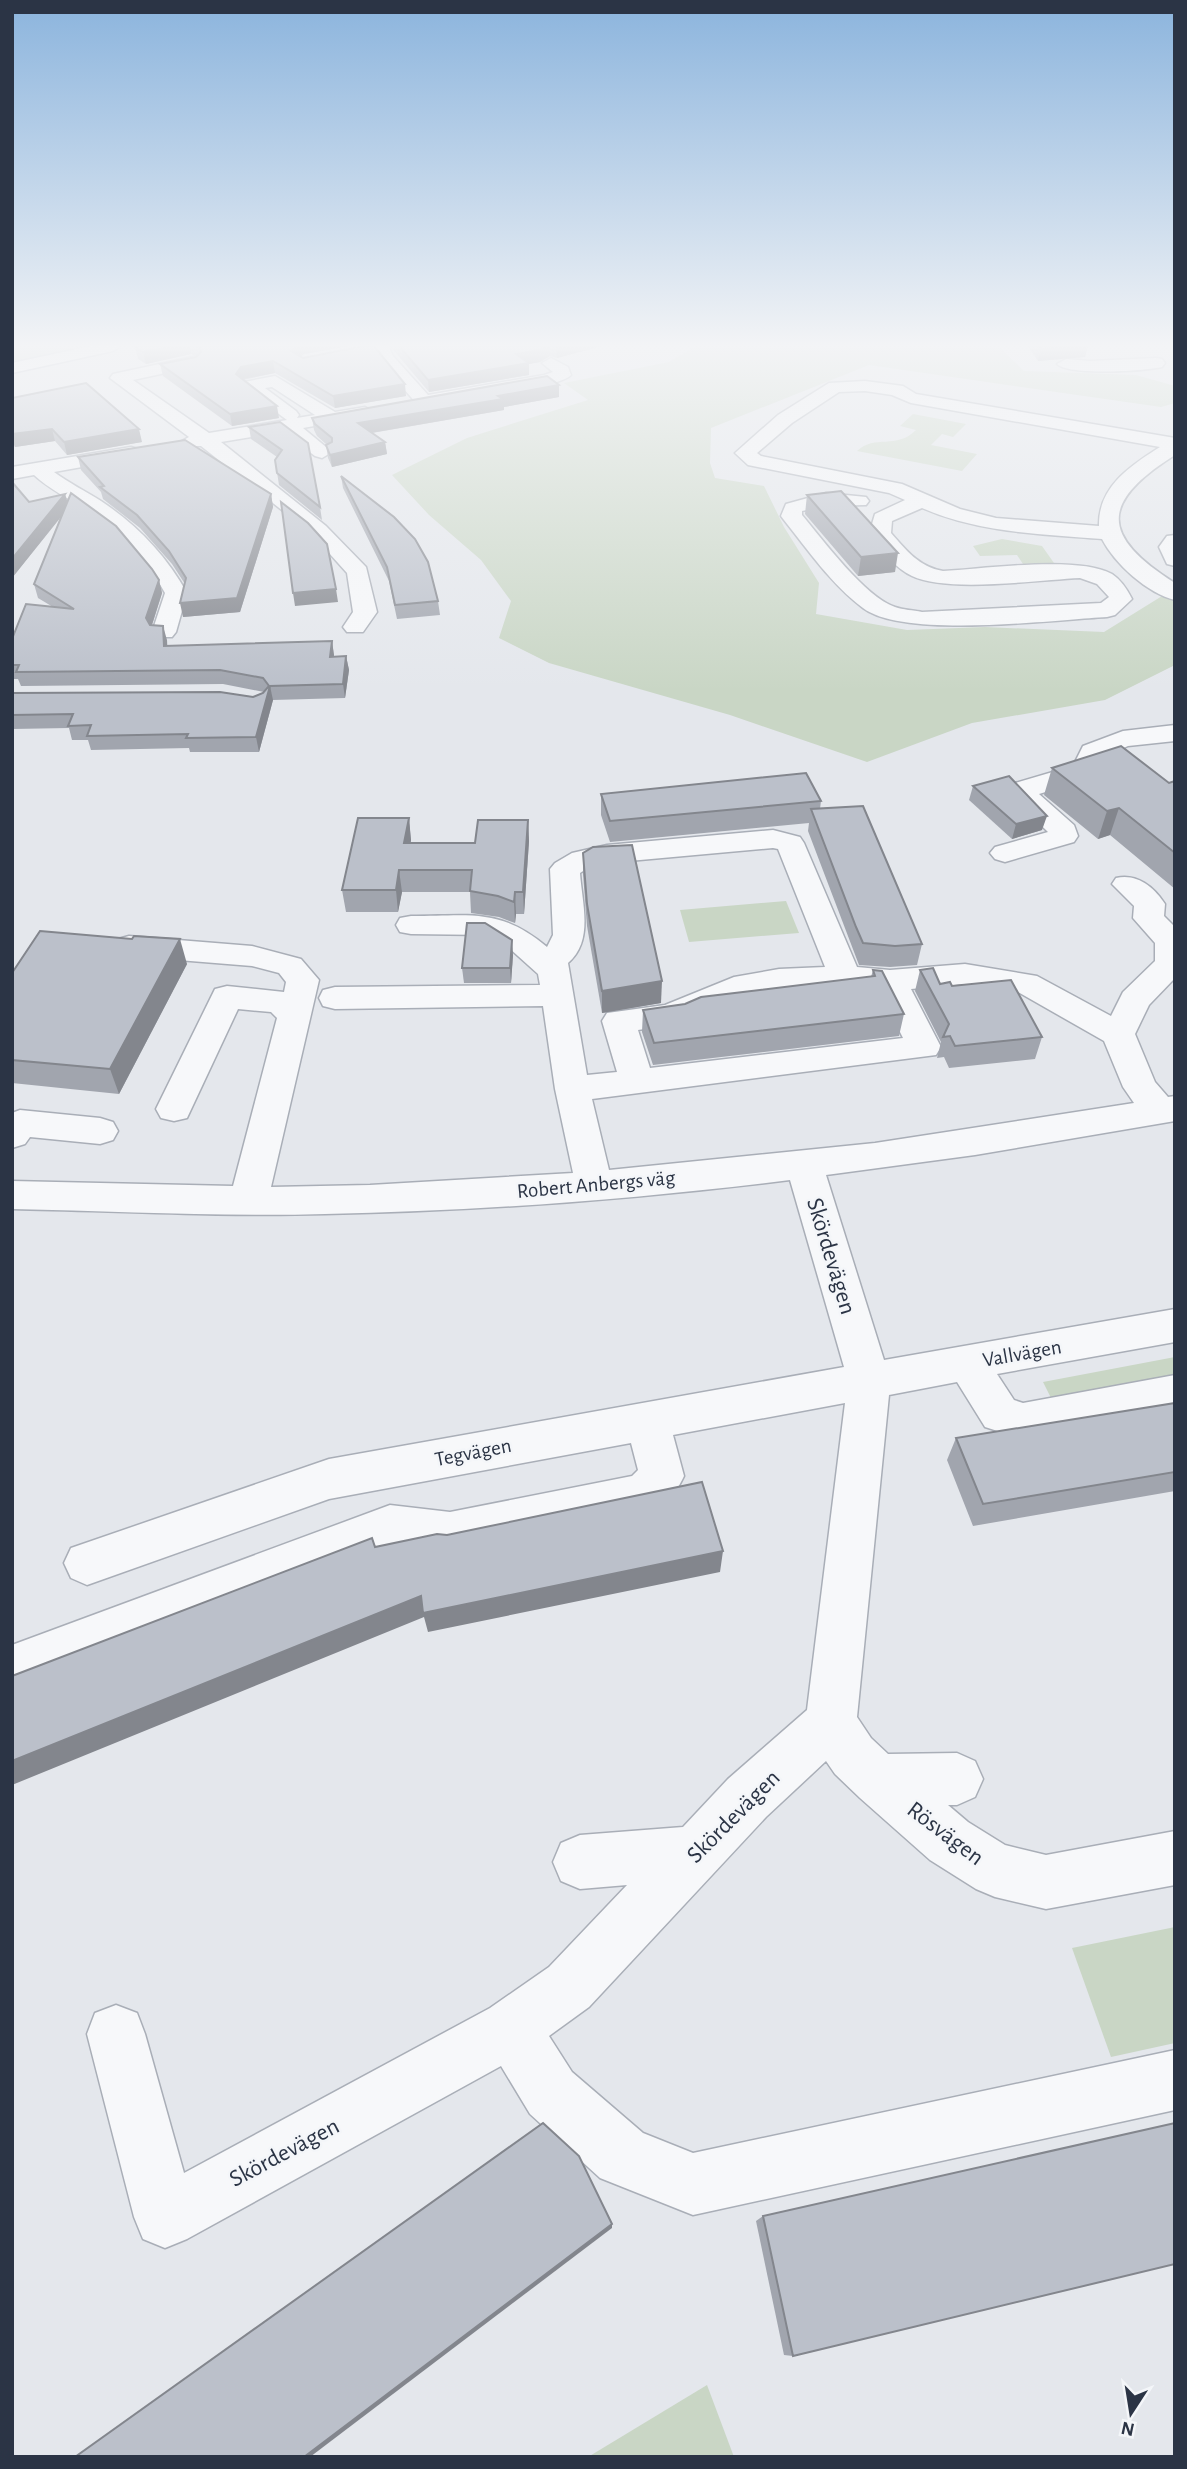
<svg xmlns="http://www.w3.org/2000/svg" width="1187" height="2469" viewBox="0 0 1187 2469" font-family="'Alegreya Sans',sans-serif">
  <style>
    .green { fill: #c9d6c5 }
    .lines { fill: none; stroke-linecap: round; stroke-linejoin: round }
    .minor-casing { stroke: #a9aeb7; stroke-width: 3 }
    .major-casing { stroke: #a3abb8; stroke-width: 3 }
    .minor { fill: #f7f8fa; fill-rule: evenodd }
    .major { fill: #fff; fill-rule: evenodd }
    .wall { fill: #a1a5ae }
    .shaded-wall { fill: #83868d }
    .building { fill: #bbc0ca; stroke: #83868d; stroke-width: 2 }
    .labels { text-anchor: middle; stroke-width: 5; stroke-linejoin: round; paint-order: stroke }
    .street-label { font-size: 21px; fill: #2b3445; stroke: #f4f6f9 }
    .near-street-label { font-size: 24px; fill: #2b3445; stroke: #f4f6f9 }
  </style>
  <rect width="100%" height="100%" fill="#e4e7ec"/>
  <g class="green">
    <path d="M 12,346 L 95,346 L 12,364 Z"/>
    <path d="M 696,346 L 998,346 L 1024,371 L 1136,375 L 1175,386 L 1175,403 L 1161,407 L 869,365 L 711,428 L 710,463 L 715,478 L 764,486 L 784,527 L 819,583 L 816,614 L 907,630 L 985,627 L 1104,632 L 1175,588 L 1175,665 L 1105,700 L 972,723 L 867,762 L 730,715 L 549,663 L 499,638 L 511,601 L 481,560 L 429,515 L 392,475 L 467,438 L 588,400 L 564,383 L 669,362 Z"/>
    <path d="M 913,414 L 966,424 L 953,437 L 942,434 L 931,445 L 977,454 L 962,471 L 857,451 C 875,434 896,450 916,430 L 900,426 Z"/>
    <path d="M 1002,539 L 1042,546 L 1054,563 L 1023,564 L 1017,555 L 980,556 L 973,546 Z"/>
    <path d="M 786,901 L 799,933 L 689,942 L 680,910 Z"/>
    <path d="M 1175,1357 L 1175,1385 L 1056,1408 L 1043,1382 Z"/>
    <path d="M 1175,1927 L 1175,2043 L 1111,2057 L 1072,1948 Z"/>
    <path d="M 707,2385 L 734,2457 L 588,2457 Z"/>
  </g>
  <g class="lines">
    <defs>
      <g id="minor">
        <path d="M 372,346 L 388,346 L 393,356 L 428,395 L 544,375 L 553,372 L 542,363 L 551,358 L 568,367 L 571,375 C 558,389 449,402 424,406 L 418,405 L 380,362 Z"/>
        <path d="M 192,357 L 201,362 L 198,366 L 133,380 L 209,433 L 287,420 L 241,386 L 244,382 L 275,376 L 335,412 L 365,407 L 374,412 L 365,417 L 303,428 L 332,452 L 322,458 L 315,456 L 283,432 L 221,442 L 326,526 L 366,567 L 377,612 L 363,632 L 347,632 L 343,627 L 353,612 L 347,573 L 312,534 L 201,446 L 183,446 L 180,442 L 189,437 L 110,378 L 113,374 ZM 272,387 L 315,415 L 297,418 L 299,415 L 296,411 L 265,388 Z"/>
        <path d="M 1156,358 L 1162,359 L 1165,363 L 1162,367 C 1144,371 1069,376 1057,364 L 1066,359 L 1090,361 Z"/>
        <path d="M 865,381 L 903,386 L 916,394 L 1175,438 L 1175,455 C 1100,502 1100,536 1175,583 L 1175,600 C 1147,593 1115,564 1102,539 C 1041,534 979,533 922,508 L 892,521 L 891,533 C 906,550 919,567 943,571 C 983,569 1079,555 1112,574 C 1121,580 1127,589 1132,599 L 1115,615 L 1107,617 C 1053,620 903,639 863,608 C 832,585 808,550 784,520 L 781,516 L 786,504 L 826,493 L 866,497 L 869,501 L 866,505 L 826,506 L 802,511 L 802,515 C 823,540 865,597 895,607 C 903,610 913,610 922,612 L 1101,603 L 1109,597 L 1097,584 L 1080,578 C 1039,580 946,593 912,576 C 895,568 880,549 869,534 L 875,514 L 905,500 L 889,493 L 748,465 L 735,453 L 778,415 L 829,383 ZM 865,391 L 892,395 L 911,403 L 1160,447 C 1130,466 1098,487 1099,526 L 996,518 L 960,509 L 902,484 L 761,456 L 757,453 L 792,423 L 839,392 Z"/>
        <path d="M 131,447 L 138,449 L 141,453 L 138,457 L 54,472 C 69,483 85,491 101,501 C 137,525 166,555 187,593 L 176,632 L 172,637 L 156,637 L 152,632 L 165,593 C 146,558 118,531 85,509 C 68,498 49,489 34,475 L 12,479 L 12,467 Z"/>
        <path d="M 1175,535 L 1175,566 L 1167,564 L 1159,547 L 1167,536 Z"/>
        <path d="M 1175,725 L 1175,741 L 1128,746 L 1104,757 L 1095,777 L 1039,794 L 1074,825 L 1078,836 L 1074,842 L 1005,862 L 995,859 L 990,853 L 995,847 L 1048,832 L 1009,794 L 1015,783 L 1073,766 L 1083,746 L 1123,731 Z"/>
        <path d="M 773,830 L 800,837 L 804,843 L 857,967 L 890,970 L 965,964 L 1037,976 L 1111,1016 L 1123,992 L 1155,961 L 1155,943 L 1133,918 L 1134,906 L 1112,884 L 1116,878 C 1137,873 1154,887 1165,904 L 1164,916 L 1175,927 L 1175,978 L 1149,1005 L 1135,1034 L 1155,1082 L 1168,1097 L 1175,1096 L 1175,1121 L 975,1155 L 826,1175 L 884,1360 L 1175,1309 L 1175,1342 L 997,1374 L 1014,1400 L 1023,1403 L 1175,1375 L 1175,1411 L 1023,1439 L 985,1427 L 957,1382 L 889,1395 L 857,1717 L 871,1738 L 888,1754 L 957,1753 L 975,1761 L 983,1779 L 975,1797 L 957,1805 L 948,1805 L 968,1822 L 1005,1845 L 1046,1855 L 1175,1831 L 1175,1885 L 1046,1909 L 995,1897 L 976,1889 L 930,1860 L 860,1798 L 835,1774 L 826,1761 L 766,1817 L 589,2007 L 549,2036 L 572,2072 L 643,2133 L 693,2153 L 1175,2050 L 1175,2110 L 693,2215 L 600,2178 L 530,2114 L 501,2066 L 187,2239 L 165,2248 L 143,2239 L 134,2217 L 87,2034 L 95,2013 L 116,2005 L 137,2013 L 145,2034 L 184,2173 L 490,2008 L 549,1967 L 627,1885 L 580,1889 L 561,1881 L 553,1862 L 561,1843 L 580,1835 L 683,1827 L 728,1779 L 807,1710 L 845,1403 L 673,1435 L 684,1476 C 675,1495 665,1507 645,1514 L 450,1554 L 390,1547 L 12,1693 L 12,1645 L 390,1505 L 450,1512 L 632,1476 L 638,1470 L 631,1443 L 329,1499 L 87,1585 L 71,1578 L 64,1563 L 71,1548 L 329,1459 L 844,1367 L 790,1180 C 637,1199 480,1211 325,1214 C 221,1217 116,1211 12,1209 L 12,1181 L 233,1186 L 277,1018 L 271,1012 L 238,1009 L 187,1118 L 174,1121 L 161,1118 L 156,1109 L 215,989 L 227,986 L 284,992 L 286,982 L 279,973 L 252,966 L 129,956 L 118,953 L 113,946 L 118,939 L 129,936 L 252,946 L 301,959 L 319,980 L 271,1187 L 370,1185 L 573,1173 L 555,1089 L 543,1006 L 335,1009 L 323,1006 L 319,998 L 323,990 L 335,987 L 540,985 L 538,974 L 507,946 L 487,935 L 411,934 L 400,932 L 396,925 L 400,918 L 411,916 C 470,916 499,907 547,947 L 553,935 L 550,869 L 555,863 L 572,853 L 607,845 ZM 773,848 L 778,849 L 825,967 L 779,969 L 734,977 L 665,1005 L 607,1013 L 602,1021 L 617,1072 L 587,1075 L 568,963 C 594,941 582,903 580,873 L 591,866 L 607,863 ZM 965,984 L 1018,992 L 1104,1041 L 1123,1087 L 1134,1103 L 875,1143 L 609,1170 L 592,1099 L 936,1055 L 941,1047 L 911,989 ZM 845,987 L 879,990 L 903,1038 L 650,1068 L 638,1030 L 683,1023 L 742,996 L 779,989 Z"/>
        <path d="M 20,1110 L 100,1118 L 113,1122 L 118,1131 L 113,1140 L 100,1144 L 30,1137 L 25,1144 L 12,1148 L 12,1113 Z"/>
      </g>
      <path id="major" d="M 91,346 L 121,346 L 113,351 L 12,373 L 12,363 Z"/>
    </defs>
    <use href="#minor" class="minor-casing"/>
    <use href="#major" class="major-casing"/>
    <use href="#minor" class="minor"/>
    <use href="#major" class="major"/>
  </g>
  <g class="wall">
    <path d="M 142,346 L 349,346 L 304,354 L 301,356 L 406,396 L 335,408 L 275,373 L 243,380 L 279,418 L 232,426 L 163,376 L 160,364 L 196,357 L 191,354 L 146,364 L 138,359 L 135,347 Z"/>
    <path d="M 390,346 L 602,346 L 557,358 L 550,356 L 540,362 L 529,364 L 529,375 L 429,392 Z"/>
    <path d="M 1028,346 L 1088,346 L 1085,357 L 1038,361 Z"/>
    <path d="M 559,385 L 559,397 L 504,407 L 504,410 L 372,433 L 385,442 L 387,454 L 332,467 L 328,458 L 326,445 L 327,445 L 317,436 L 314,430 L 312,418 Z"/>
    <path d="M 12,398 L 142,442 L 67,455 L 55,441 L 15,447 L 12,441 Z"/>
    <path d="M 280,422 L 320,507 L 322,520 L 279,485 L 275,460 L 277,457 L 251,439 L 249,427 Z"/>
    <path d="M 78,457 L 271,494 L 273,507 L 240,612 L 183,617 L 185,584 L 172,564 L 140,528 L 103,499 L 101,492 L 81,470 Z"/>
    <path d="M 341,476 L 438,601 L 440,615 L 397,619 L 389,581 L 343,488 Z"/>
    <path d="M 12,482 L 29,502 L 65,494 L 67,502 L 159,580 L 162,593 L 152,625 L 163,626 L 167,646 L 332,641 L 334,657 L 346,656 L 349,670 L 345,698 L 273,700 L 259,752 L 190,752 L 189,748 L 91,750 L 88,740 L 72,740 L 69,728 L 12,729 L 12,693 L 253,697 L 264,692 L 223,684 L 21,686 L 18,679 L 12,679 L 12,639 L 53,607 L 38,598 L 34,584 L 61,516 L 12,578 Z"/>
    <path d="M 807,495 L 895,572 L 858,576 L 805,514 Z"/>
    <path d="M 1052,768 L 1169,783 L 1175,781 L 1175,889 L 1110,835 L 1098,839 L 1044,795 Z"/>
    <path d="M 973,786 L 1042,830 L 1012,839 L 969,800 Z"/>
    <path d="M 601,794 L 821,801 L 820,809 L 922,944 L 917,965 L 890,967 L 859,965 L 808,831 L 809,823 L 610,842 L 601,815 Z"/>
    <path d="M 409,818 L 411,843 L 475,843 L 528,820 L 529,841 L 524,914 L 516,914 L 515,923 L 499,917 L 471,913 L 470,892 L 402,892 L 398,912 L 346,912 L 342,890 Z"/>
    <path d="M 583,853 L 661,1003 L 602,1013 L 587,926 L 583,874 Z"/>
    <path d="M 513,955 L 511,983 L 464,983 L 462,968 Z"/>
    <path d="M 187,964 L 119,1094 L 12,1083 L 12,973 Z"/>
    <path d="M 873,970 L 904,1014 L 899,1036 L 653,1065 L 642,1032 L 643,1010 L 871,977 Z"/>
    <path d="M 920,970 L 940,984 L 952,986 L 1042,1037 L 1035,1059 L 949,1068 L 944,1057 L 937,1058 L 941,1042 L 915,991 Z"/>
    <path d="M 1175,1403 L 1175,1491 L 973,1526 L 947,1460 L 956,1438 Z"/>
    <path d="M 763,2216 L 793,2356 L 784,2355 L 756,2221 Z"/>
  </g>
  <g class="shaded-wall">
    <path d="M 174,346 L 190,346 L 191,354 L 146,364 L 143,352 Z"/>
    <path d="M 298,346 L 349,346 L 304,354 L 293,363 L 291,351 Z"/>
    <path d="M 547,346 L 550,346 L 550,356 L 540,362 L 529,364 L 529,375 L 429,392 L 428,380 Z"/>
    <path d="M 556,346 L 602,346 L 557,358 Z"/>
    <path d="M 1078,346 L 1088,346 L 1085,357 L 1038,361 L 1041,349 Z"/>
    <path d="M 273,361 L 275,373 L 243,379 L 236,374 L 241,367 Z"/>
    <path d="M 405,384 L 406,396 L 335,408 L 333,396 Z"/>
    <path d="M 559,385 L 559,397 L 504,407 L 504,410 L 359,435 L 358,423 Z"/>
    <path d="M 277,406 L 279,418 L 232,426 L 230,414 Z"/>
    <path d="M 52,429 L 55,441 L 15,447 L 12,439 L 12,434 Z"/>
    <path d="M 139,429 L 142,442 L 67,455 L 64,442 Z"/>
    <path d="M 385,442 L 387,454 L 332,467 L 330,455 Z"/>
    <path d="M 65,494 L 69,507 L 12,578 L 12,559 Z"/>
    <path d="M 271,494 L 273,507 L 240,612 L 183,617 L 180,603 Z"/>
    <path d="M 898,553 L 895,572 L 858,576 L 861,557 Z"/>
    <path d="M 159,580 L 162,593 L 150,631 L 146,618 Z"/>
    <path d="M 336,589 L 338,602 L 295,606 L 293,593 Z"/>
    <path d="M 163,626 L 167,640 L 168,660 L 164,646 Z"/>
    <path d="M 332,641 L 334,655 L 332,671 L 330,657 Z"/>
    <path d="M 346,656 L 349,670 L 345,698 L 343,684 Z"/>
    <path d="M 270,686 L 273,700 L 259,752 L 256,737 Z"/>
    <path d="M 1119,808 L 1110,835 L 1098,839 L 1107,811 Z"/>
    <path d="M 1047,816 L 1042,830 L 1012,839 L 1016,824 Z"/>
    <path d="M 409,818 L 411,840 L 407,864 L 404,843 Z"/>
    <path d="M 528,820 L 529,841 L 524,914 L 523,892 Z"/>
    <path d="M 399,870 L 402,892 L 398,912 L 396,890 Z"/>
    <path d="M 515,892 L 516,914 L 515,923 L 514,902 Z"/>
    <path d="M 180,939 L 187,964 L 119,1094 L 110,1069 Z"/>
    <path d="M 512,940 L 513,955 L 511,983 L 510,968 Z"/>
    <path d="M 662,981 L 661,1003 L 602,1013 L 602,991 Z"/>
    <path d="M 723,1551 L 720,1572 L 428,1632 L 424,1617 L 12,1785 L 12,1761 L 421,1596 Z"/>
    <path d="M 612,2224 L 612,2228 L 310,2457 L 304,2457 Z"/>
  </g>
  <g class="building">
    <path d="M 142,346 L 174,346 L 143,352 L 135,347 Z"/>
    <path d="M 196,346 L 298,346 L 291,351 L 303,358 L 364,346 L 374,346 L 405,384 L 333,396 L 273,361 L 241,367 L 236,374 L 277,406 L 230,414 L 160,364 L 196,357 L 201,352 L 200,348 Z"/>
    <path d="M 399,346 L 547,346 L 539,350 L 516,354 L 529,363 L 428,380 Z"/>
    <path d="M 1039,346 L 1078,346 L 1041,349 Z"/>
    <path d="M 547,376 L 559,385 L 498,396 L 503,399 L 358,423 L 385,442 L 330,455 L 326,445 L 332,442 L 332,438 L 315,424 L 312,418 Z"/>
    <path d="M 86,383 L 139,429 L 64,442 L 52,429 L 12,434 L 12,398 Z"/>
    <path d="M 280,422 L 308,443 L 320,507 L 277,473 L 275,460 L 282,450 L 249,427 Z"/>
    <path d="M 185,440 L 271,494 L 237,598 L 180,603 L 186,578 L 169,551 L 137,515 L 100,487 L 104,486 L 78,457 Z"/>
    <path d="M 341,476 L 394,517 L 415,539 L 428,562 L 438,601 L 395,605 L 387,567 Z"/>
    <path d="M 12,482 L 29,502 L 65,494 L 12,559 Z"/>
    <path d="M 841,491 L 898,553 L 861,557 L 807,495 Z"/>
    <path d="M 71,493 L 116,526 L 152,569 L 159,580 L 146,618 L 150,625 L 163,626 L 164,646 L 332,641 L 330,657 L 346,656 L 343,684 L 270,686 L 256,737 L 186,738 L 188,734 L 87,736 L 91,725 L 68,726 L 73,714 L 12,715 L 12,693 L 220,692 L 253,697 L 263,693 L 269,686 L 263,678 L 220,670 L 16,672 L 19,665 L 12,665 L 12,639 L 26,604 L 74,609 L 34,584 Z"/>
    <path d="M 281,502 L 308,523 L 327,544 L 336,589 L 293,593 Z"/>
    <path d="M 1121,746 L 1169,783 L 1175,781 L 1175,853 L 1119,808 L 1107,811 L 1052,768 Z"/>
    <path d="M 806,773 L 821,801 L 610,821 L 601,794 Z"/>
    <path d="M 1009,776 L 1047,816 L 1016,824 L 973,786 Z"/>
    <path d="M 863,806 L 922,944 L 895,946 L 863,943 L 856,927 L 811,809 Z"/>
    <path d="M 358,818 L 409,818 L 404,843 L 475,843 L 478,820 L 528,820 L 523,892 L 515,892 L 514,902 L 498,896 L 470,891 L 472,870 L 399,870 L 396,890 L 342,890 Z"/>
    <path d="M 632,845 L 662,981 L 602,991 L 587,904 L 583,853 L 593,847 Z"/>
    <path d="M 467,923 L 485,923 L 512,940 L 510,968 L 462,968 Z"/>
    <path d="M 40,931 L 132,939 L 134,936 L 180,939 L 110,1069 L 12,1060 L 12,973 Z"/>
    <path d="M 933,968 L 940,984 L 950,982 L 952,986 L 1011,980 L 1042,1037 L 955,1046 L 950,1036 L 943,1037 L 949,1024 L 920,970 Z"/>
    <path d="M 873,970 L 882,971 L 904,1014 L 654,1043 L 643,1010 L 685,1004 L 701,997 L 875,976 Z"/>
    <path d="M 1175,1403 L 1175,1472 L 983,1504 L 956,1438 Z"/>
    <path d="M 702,1482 L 723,1551 L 423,1613 L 421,1596 L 12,1761 L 12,1676 L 372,1538 L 375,1547 L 437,1534 L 447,1535 Z"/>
    <path d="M 543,2123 L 579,2156 L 612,2224 L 304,2457 L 75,2457 Z"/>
    <path d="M 1175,2123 L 1175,2264 L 793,2356 L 763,2216 Z"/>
  </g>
  <linearGradient id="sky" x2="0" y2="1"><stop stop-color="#8bb4dd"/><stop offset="0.5" stop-color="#f3f4f6"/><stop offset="1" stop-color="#f3f4f6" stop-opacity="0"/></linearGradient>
  <rect width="1187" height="691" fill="url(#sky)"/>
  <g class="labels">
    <g class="street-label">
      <text transform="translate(596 1184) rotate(-5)" y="7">Robert Anbergs väg</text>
      <text transform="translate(1022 1353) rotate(-10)" y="7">Vallvägen</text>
      <text transform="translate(473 1452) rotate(-11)" y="7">Tegvägen</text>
    </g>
    <g class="near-street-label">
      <text transform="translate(832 1256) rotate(73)" y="8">Skördevägen</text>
      <text transform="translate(733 1816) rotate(-45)" y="8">Skördevägen</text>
      <text transform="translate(946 1833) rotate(37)" y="8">Rösvägen</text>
      <text transform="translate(284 2152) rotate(-28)" y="8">Skördevägen</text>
    </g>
  </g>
  <rect width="1187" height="2469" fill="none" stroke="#2b3445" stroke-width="28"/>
  <g transform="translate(1131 2413) rotate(192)" stroke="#f4f6f9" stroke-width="5" paint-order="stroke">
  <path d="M0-5L12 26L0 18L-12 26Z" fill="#2b3445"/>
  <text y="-10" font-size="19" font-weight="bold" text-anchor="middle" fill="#2b3445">N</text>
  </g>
</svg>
